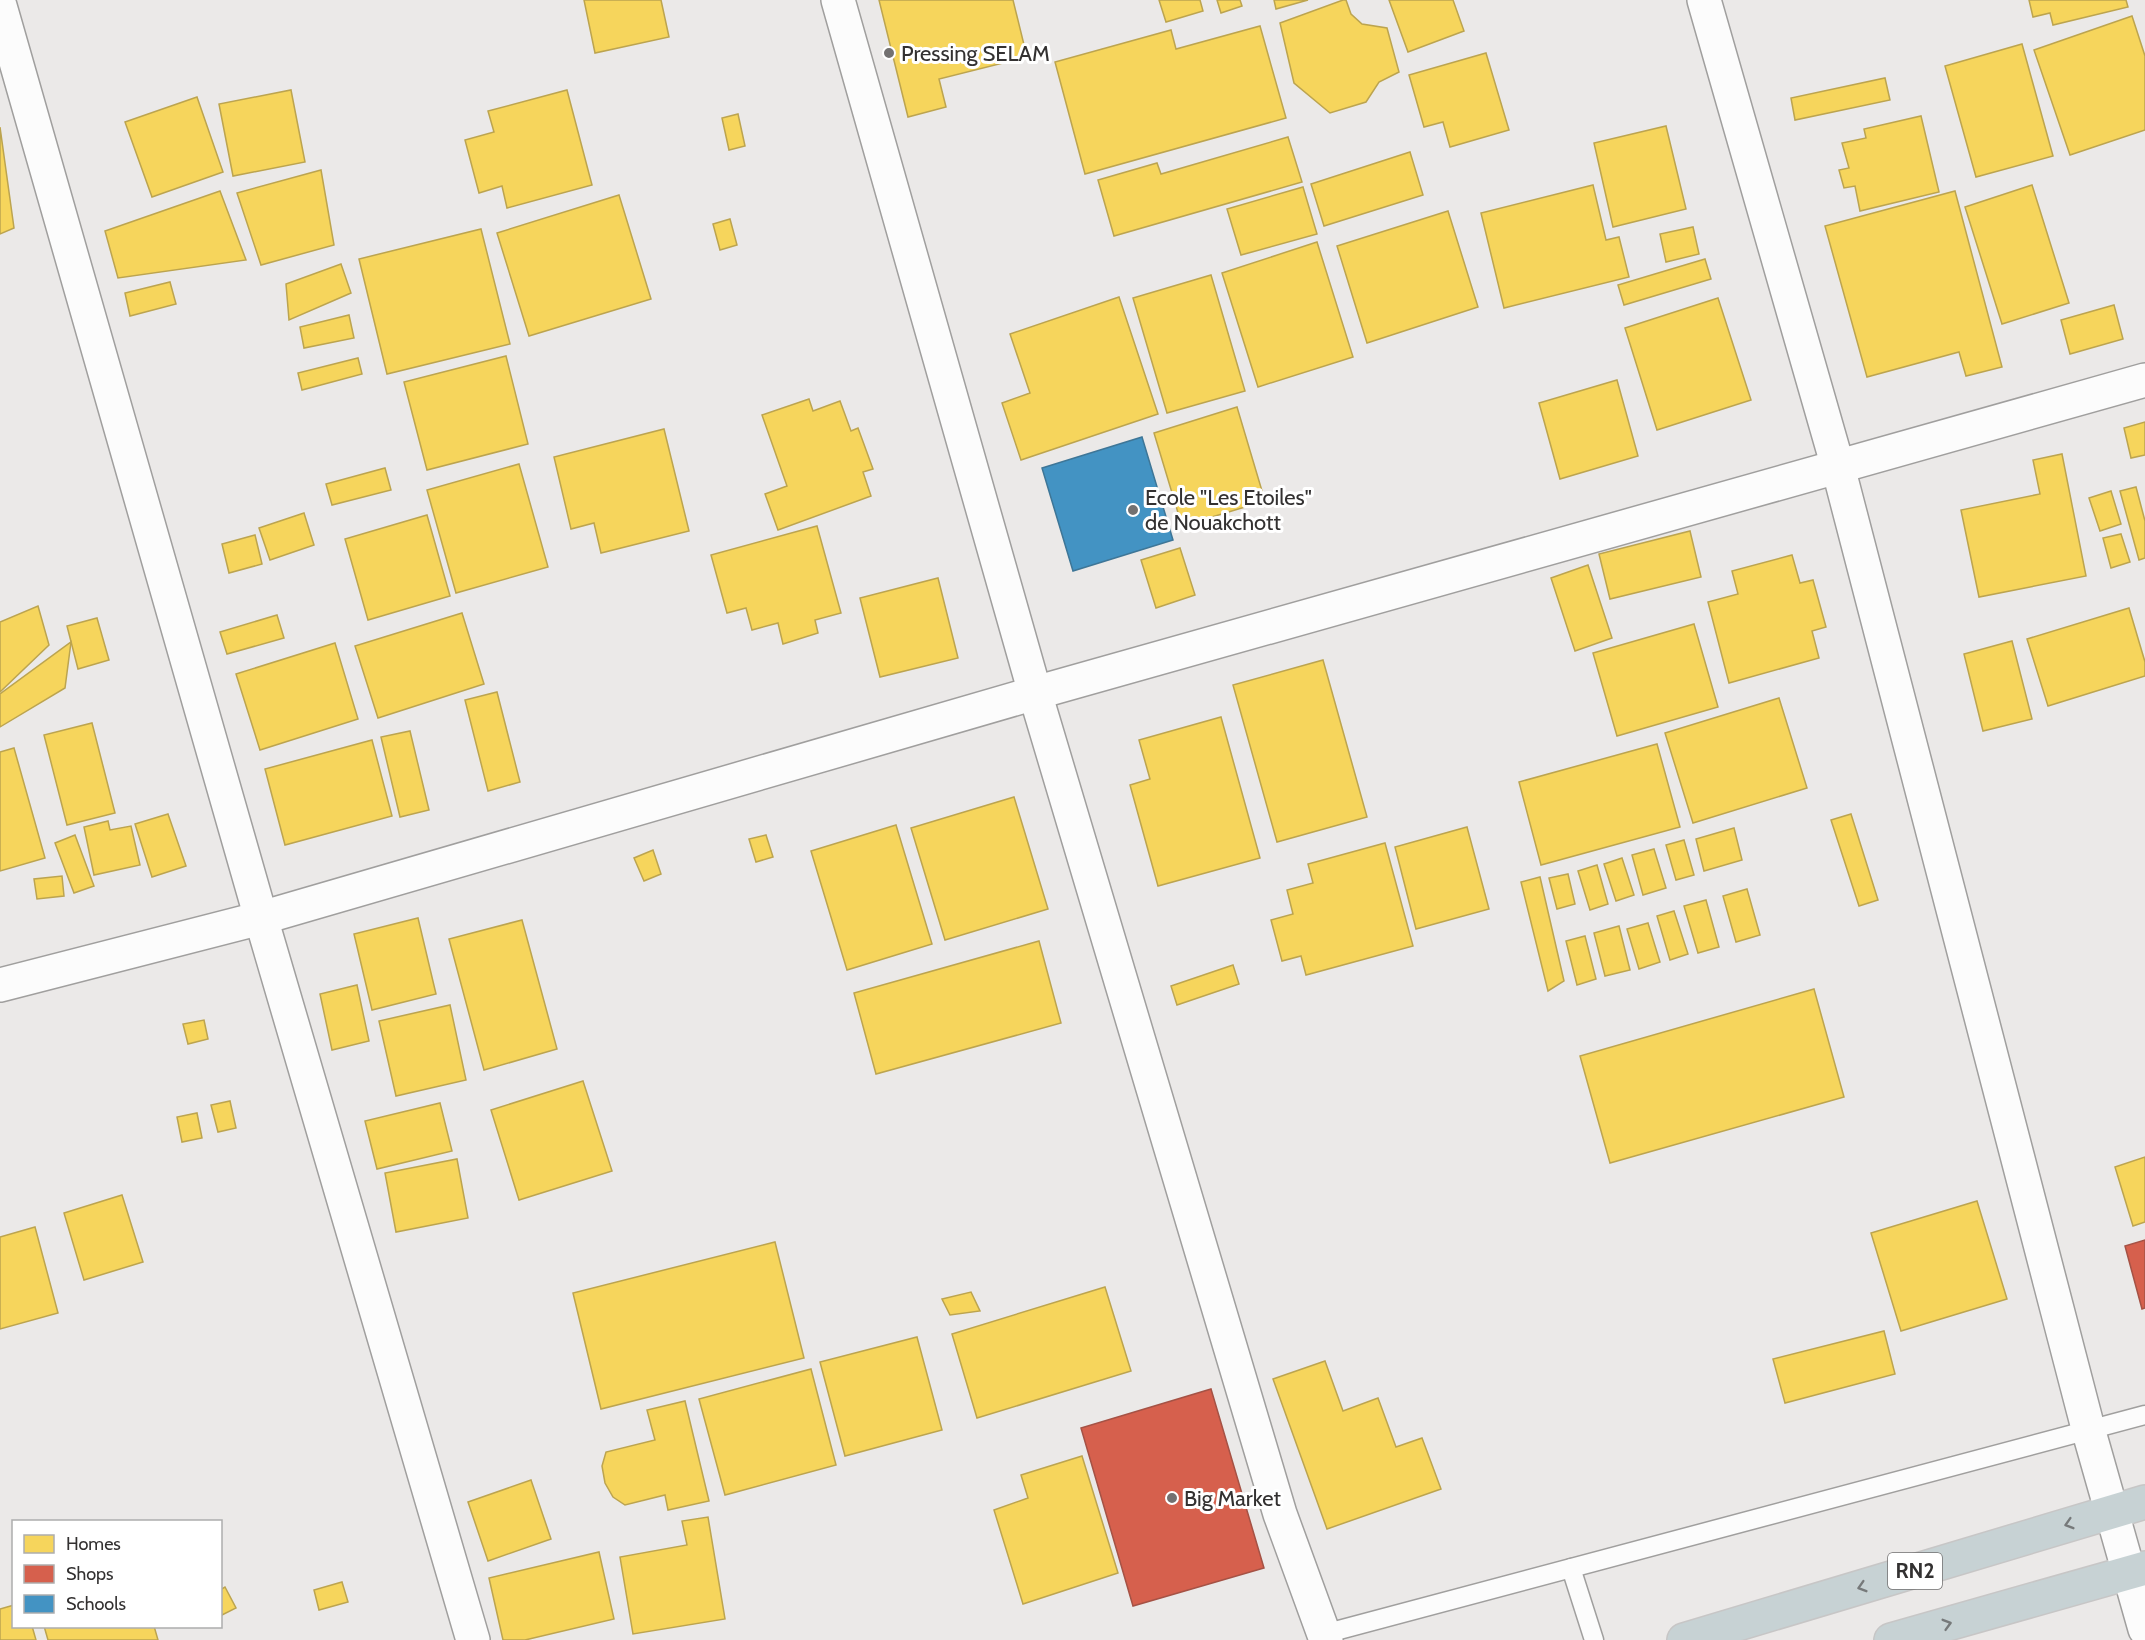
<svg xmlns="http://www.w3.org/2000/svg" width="2145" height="1640" viewBox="0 0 2145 1640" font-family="Cabin,sans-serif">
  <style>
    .homes { fill: #f6d55c; stroke: #bca44f; stroke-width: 1.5 }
    .shops { fill: #d6604d; stroke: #a55245; stroke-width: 1.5 }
    .schools { fill: #4393c3; stroke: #3e7697; stroke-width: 1.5 }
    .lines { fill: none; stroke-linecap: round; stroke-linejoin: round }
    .lane-casing { stroke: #a09f9e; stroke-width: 21 }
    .street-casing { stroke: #a09f9e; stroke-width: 36 }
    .secondary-casing { stroke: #a09f9e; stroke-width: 36 }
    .highway-casing { stroke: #c7c6c6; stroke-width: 36 }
    .lane { stroke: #fcfcfc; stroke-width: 18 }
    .street { stroke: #fcfcfc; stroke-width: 33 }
    .secondary { stroke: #fcfcfc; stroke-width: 33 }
    .highway { stroke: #c7d2d4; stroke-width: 33 }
    .oneway { stroke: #76797a }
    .poi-dot { fill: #737171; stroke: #fff; stroke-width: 2 }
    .labels { text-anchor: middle; stroke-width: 6; stroke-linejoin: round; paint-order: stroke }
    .shield { fill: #fff; stroke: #706f6f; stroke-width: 1.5 }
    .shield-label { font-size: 21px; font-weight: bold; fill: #333131 }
    .poi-label { font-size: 22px; fill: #333131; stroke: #fff; text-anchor: start }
  </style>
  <rect width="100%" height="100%" fill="#ebe9e8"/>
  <g class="homes">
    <path d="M 584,0 L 661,0 L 669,37 L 595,53 Z"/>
    <path d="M 879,0 L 1013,0 L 1027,57 L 939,79 L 946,107 L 908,117 Z"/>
    <path d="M 1159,0 L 1200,0 L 1203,11 L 1166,22 Z"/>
    <path d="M 1217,0 L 1240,0 L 1242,6 L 1221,13 Z"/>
    <path d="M 1274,0 L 1308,0 L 1276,9 Z"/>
    <path d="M 1343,0 L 1346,0 L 1351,14 L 1362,24 L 1387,28 L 1399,72 L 1379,82 L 1366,102 L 1330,113 L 1294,83 L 1280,23 Z"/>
    <path d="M 1389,0 L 1453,0 L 1464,31 L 1408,52 Z"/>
    <path d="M 2029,0 L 2126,0 L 2128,7 L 2053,25 L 2050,13 L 2033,17 Z"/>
    <path d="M 2132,16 L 2145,56 L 2145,130 L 2070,155 L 2034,50 Z"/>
    <path d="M 1260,26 L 1286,118 L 1085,174 L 1055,62 L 1171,30 L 1176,49 Z"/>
    <path d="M 2022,44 L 2053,156 L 1976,177 L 1945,66 Z"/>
    <path d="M 1486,53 L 1509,130 L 1450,147 L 1443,122 L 1424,127 L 1409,75 Z"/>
    <path d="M 1885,78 L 1890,100 L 1795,120 L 1791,98 Z"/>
    <path d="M 291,90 L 305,162 L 233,176 L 219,104 Z"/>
    <path d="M 567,90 L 592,185 L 507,208 L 502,186 L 479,193 L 465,140 L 494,132 L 488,111 Z"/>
    <path d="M 197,97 L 223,172 L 152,197 L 125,122 Z"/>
    <path d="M 738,114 L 745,146 L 729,150 L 722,118 Z"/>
    <path d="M 1921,116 L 1939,192 L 1860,211 L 1855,186 L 1844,188 L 1839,170 L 1849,168 L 1842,143 L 1866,138 L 1864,129 Z"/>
    <path d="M 1666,126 L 1686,209 L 1613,227 L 1594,143 Z"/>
    <path d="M 0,127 L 14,228 L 0,234 Z"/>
    <path d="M 1288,137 L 1302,182 L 1114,236 L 1098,180 L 1157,163 L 1161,174 Z"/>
    <path d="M 1410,152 L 1423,195 L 1324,226 L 1311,184 Z"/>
    <path d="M 321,170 L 334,245 L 261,265 L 237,193 Z"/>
    <path d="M 1593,185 L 1606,240 L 1619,237 L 1629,277 L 1504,308 L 1481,213 Z"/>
    <path d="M 2032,185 L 2069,303 L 2002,324 L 1965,207 Z"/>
    <path d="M 1303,187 L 1317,234 L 1241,255 L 1227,209 Z"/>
    <path d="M 220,191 L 246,260 L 118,278 L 105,231 Z"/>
    <path d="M 1955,191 L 2002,367 L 1966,376 L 1959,352 L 1867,377 L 1825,226 Z"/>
    <path d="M 619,195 L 651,299 L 529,336 L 497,233 Z"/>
    <path d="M 1448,211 L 1478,307 L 1367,343 L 1337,246 Z"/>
    <path d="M 730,219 L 737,245 L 720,250 L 713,224 Z"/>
    <path d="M 1693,227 L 1699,254 L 1666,262 L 1660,234 Z"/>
    <path d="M 481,229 L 510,344 L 387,374 L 359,259 Z"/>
    <path d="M 1317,242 L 1353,357 L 1258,387 L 1222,273 Z"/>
    <path d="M 1705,259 L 1711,279 L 1624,305 L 1618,285 Z"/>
    <path d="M 341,264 L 351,293 L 289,320 L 286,284 Z"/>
    <path d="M 1211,275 L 1245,391 L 1167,413 L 1133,298 Z"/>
    <path d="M 170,282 L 176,304 L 130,316 L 125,293 Z"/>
    <path d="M 1119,297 L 1158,414 L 1021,460 L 1002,403 L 1030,393 L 1010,334 Z"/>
    <path d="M 1718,298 L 1751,400 L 1657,430 L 1625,328 Z"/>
    <path d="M 2114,305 L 2123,339 L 2070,354 L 2061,320 Z"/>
    <path d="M 349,315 L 354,338 L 304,348 L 300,327 Z"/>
    <path d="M 506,356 L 528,444 L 427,470 L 404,382 Z"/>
    <path d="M 358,358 L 362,374 L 302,390 L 298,373 Z"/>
    <path d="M 1617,380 L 1638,456 L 1560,479 L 1539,403 Z"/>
    <path d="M 809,399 L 813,411 L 840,401 L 851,431 L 858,428 L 873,469 L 863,472 L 871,496 L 778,530 L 765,494 L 787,486 L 762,415 Z"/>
    <path d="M 1237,407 L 1265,501 L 1182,526 L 1154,433 Z"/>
    <path d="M 2145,422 L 2145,455 L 2131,458 L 2124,428 Z"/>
    <path d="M 664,429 L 689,531 L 601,553 L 594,523 L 571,529 L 554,457 Z"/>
    <path d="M 2062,454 L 2086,576 L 1979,597 L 1961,510 L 2040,494 L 2033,460 Z"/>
    <path d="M 519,464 L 548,567 L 456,593 L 427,490 Z"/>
    <path d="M 385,468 L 391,490 L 332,505 L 326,484 Z"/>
    <path d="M 2136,487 L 2145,521 L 2145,558 L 2139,560 L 2120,491 Z"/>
    <path d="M 2111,491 L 2121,524 L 2100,531 L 2089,498 Z"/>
    <path d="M 304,513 L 314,545 L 270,560 L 259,528 Z"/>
    <path d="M 427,515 L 450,596 L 368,620 L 345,539 Z"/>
    <path d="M 817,526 L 841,613 L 815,620 L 818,633 L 783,644 L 778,623 L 752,630 L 746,608 L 727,613 L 711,555 Z"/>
    <path d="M 1690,531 L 1701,577 L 1610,599 L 1599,554 Z"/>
    <path d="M 2121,534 L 2130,562 L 2111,568 L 2103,538 Z"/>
    <path d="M 255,535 L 262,564 L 229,573 L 222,544 Z"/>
    <path d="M 1180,548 L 1195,595 L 1156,608 L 1141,560 Z"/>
    <path d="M 1792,555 L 1800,583 L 1813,580 L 1826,627 L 1812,631 L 1819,658 L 1729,683 L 1708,602 L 1738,594 L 1732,571 Z"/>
    <path d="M 1588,565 L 1612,638 L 1575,651 L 1551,578 Z"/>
    <path d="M 938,578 L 958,658 L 880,677 L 860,598 Z"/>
    <path d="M 38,606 L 49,645 L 0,692 L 0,622 Z"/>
    <path d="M 2129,608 L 2145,662 L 2145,676 L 2048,706 L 2027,639 Z"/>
    <path d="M 462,613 L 484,684 L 378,718 L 355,646 Z"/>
    <path d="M 277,615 L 284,638 L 227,654 L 220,632 Z"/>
    <path d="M 97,618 L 109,660 L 78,669 L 67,626 Z"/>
    <path d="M 1694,624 L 1718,707 L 1617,736 L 1593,653 Z"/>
    <path d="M 2012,641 L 2032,719 L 1983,731 L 1964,654 Z"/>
    <path d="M 71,642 L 65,688 L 0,727 L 0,694 Z"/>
    <path d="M 335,643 L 358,719 L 260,750 L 236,674 Z"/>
    <path d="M 1323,660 L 1367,817 L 1277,842 L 1233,685 Z"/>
    <path d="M 497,692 L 520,782 L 488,791 L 465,700 Z"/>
    <path d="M 1779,698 L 1807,788 L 1693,823 L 1665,733 Z"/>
    <path d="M 1221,717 L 1260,858 L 1158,886 L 1130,785 L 1150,779 L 1139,740 Z"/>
    <path d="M 92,723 L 115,813 L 67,825 L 44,735 Z"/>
    <path d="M 410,731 L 429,810 L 400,817 L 381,737 Z"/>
    <path d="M 372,740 L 392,816 L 285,845 L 265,769 Z"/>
    <path d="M 1657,744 L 1680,827 L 1541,865 L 1519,782 Z"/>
    <path d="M 14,748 L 45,858 L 0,871 L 0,752 Z"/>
    <path d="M 1014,797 L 1048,909 L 945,940 L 911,828 Z"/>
    <path d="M 168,814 L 186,866 L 152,877 L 135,824 Z"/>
    <path d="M 1851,814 L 1878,900 L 1859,906 L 1831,820 Z"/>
    <path d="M 108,821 L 110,830 L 131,826 L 140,865 L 94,875 L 84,827 Z"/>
    <path d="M 896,825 L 932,944 L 847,970 L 811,851 Z"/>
    <path d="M 1467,827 L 1489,909 L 1416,929 L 1395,847 Z"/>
    <path d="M 1734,828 L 1742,860 L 1704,871 L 1696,839 Z"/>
    <path d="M 75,835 L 94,886 L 74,893 L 55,843 Z"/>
    <path d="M 766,835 L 773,857 L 756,862 L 749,839 Z"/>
    <path d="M 1684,840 L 1694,875 L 1676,880 L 1666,845 Z"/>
    <path d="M 1385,843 L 1413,946 L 1306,975 L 1301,956 L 1282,961 L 1271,920 L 1293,914 L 1287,890 L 1313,883 L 1308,864 Z"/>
    <path d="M 1654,849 L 1666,888 L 1643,895 L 1632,855 Z"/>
    <path d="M 653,850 L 661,874 L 644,881 L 634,858 Z"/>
    <path d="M 1622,858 L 1634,895 L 1616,901 L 1604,864 Z"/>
    <path d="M 1597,865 L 1608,904 L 1590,910 L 1578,871 Z"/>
    <path d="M 1568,874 L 1575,904 L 1557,909 L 1549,878 Z"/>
    <path d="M 62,876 L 64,896 L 37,899 L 34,879 Z"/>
    <path d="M 1540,877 L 1564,981 L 1548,991 L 1521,882 Z"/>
    <path d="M 1747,889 L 1760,935 L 1736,942 L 1723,896 Z"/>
    <path d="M 1706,900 L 1719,947 L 1698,953 L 1684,906 Z"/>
    <path d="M 1674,911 L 1688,954 L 1670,960 L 1657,916 Z"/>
    <path d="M 418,918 L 436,994 L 372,1010 L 354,934 Z"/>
    <path d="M 522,920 L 557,1049 L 484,1070 L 449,939 Z"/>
    <path d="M 1648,923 L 1660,962 L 1639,969 L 1627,929 Z"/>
    <path d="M 1619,926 L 1630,970 L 1605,976 L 1594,933 Z"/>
    <path d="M 1585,936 L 1596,979 L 1577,985 L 1566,941 Z"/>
    <path d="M 1039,941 L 1061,1023 L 876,1074 L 854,993 Z"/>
    <path d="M 1233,965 L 1239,984 L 1177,1005 L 1171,986 Z"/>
    <path d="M 357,985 L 369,1041 L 332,1050 L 320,994 Z"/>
    <path d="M 1814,989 L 1844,1097 L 1610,1163 L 1580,1056 Z"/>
    <path d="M 450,1005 L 466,1080 L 396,1096 L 379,1021 Z"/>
    <path d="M 204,1020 L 208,1039 L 188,1044 L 183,1024 Z"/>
    <path d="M 583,1081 L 612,1171 L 519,1200 L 491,1110 Z"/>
    <path d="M 230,1101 L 236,1128 L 218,1132 L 211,1105 Z"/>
    <path d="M 440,1103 L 452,1151 L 377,1169 L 365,1121 Z"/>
    <path d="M 197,1113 L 202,1138 L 182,1142 L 177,1117 Z"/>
    <path d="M 2145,1157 L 2145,1222 L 2133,1226 L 2115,1167 Z"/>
    <path d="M 457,1159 L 468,1218 L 396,1232 L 385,1173 Z"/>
    <path d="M 122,1195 L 143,1262 L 84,1280 L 64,1213 Z"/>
    <path d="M 1977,1201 L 2007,1299 L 1901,1331 L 1871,1233 Z"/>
    <path d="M 35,1227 L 58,1313 L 0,1329 L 0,1237 Z"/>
    <path d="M 775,1242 L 804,1358 L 601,1409 L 573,1293 Z"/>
    <path d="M 1105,1287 L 1131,1371 L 977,1418 L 952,1334 Z"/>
    <path d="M 971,1292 L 980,1311 L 950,1315 L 942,1299 Z"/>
    <path d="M 1884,1331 L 1895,1374 L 1785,1403 L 1773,1359 Z"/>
    <path d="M 917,1337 L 942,1430 L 845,1456 L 820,1362 Z"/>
    <path d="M 1325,1361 L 1343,1411 L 1378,1398 L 1396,1447 L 1422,1438 L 1441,1489 L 1327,1529 L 1273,1379 Z"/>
    <path d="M 811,1369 L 836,1465 L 725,1495 L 699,1399 Z"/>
    <path d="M 685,1401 L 709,1501 L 668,1510 L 665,1495 L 625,1505 L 613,1497 L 605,1483 L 602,1466 L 606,1452 L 655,1440 L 647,1410 Z"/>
    <path d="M 1082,1456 L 1118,1573 L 1023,1604 L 994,1510 L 1028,1498 L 1021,1475 Z"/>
    <path d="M 531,1480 L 551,1539 L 488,1561 L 468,1502 Z"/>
    <path d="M 708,1517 L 725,1619 L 633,1634 L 620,1557 L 687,1545 L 682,1521 Z"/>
    <path d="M 599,1552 L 614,1619 L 525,1640 L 503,1640 L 489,1578 Z"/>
    <path d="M 342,1582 L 348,1602 L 319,1610 L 314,1590 Z"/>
    <path d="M 225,1587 L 236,1608 L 220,1616 L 220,1590 Z"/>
    <path d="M 14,1605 L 14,1626 L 32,1626 L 36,1640 L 0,1640 L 0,1609 Z"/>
    <path d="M 44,1626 L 154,1626 L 158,1640 L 48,1640 Z"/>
  </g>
  <g class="shops">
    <path d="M 2145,1240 L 2145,1308 L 2142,1309 L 2125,1246 Z"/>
    <path d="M 1211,1389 L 1264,1568 L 1133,1606 L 1081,1428 Z"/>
  </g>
  <path class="schools" d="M 1142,437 L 1173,540 L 1073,571 L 1042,468 Z"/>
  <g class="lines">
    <defs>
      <g id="lane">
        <path d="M 1571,1568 L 1594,1640"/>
        <path d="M 1324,1634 L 2145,1415"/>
      </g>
      <g id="street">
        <path d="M 1704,0 L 1838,467 L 2089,1432 L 2145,1629"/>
        <path d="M 0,6 L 261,918 L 473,1640"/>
        <path d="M 0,985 L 261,918 L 1035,693 L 2145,380"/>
      </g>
      <path id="secondary" d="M 838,0 L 1035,693 L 1280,1514 L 1326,1640"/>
      <g id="highway">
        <path d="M 1684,1640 L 2145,1502"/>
        <path d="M 1891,1640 L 2145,1568"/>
      </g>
    </defs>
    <use href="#lane" class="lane-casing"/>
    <use href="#street" class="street-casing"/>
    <use href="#secondary" class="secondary-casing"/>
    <use href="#highway" class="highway-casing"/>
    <use href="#lane" class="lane"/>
    <use href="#street" class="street"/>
    <use href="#secondary" class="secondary"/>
    <use href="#highway" class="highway"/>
  </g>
  <defs><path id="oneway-chevron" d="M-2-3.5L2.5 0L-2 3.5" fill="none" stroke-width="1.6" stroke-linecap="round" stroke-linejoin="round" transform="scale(1.5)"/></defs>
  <g class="oneway">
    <use href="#oneway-chevron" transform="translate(2069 1524) rotate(163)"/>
    <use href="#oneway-chevron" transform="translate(1862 1587) rotate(163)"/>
    <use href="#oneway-chevron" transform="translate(1947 1624) rotate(-16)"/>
  </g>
  <g class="poi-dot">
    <circle cx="889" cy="53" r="6"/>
    <circle cx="1133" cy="510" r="6"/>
    <circle cx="1172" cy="1498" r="6"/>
  </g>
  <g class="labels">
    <rect class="shield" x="1888" y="1553" width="54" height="36" rx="4.5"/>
    <g class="shield-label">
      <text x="1915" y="1578">RN2</text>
    </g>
    <g class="poi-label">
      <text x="901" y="61">Pressing SELAM</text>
      <text x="1145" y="505">Ecole "Les Etoiles"<tspan x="1145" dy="25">de Nouakchott</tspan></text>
      <text x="1184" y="1506">Big Market</text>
    </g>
  </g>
  <rect x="12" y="1520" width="210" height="108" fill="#ffffff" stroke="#adadad" stroke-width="1.5"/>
  <rect x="24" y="1535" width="30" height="18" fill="#f6d55c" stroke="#adadad" stroke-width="1.5"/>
  <text x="66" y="1550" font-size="18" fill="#333131">Homes</text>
  <rect x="24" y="1565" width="30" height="18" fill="#d6604d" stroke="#adadad" stroke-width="1.5"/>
  <text x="66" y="1580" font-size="18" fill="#333131">Shops</text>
  <rect x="24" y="1595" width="30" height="18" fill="#4393c3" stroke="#adadad" stroke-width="1.5"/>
  <text x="66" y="1610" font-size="18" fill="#333131">Schools</text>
</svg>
